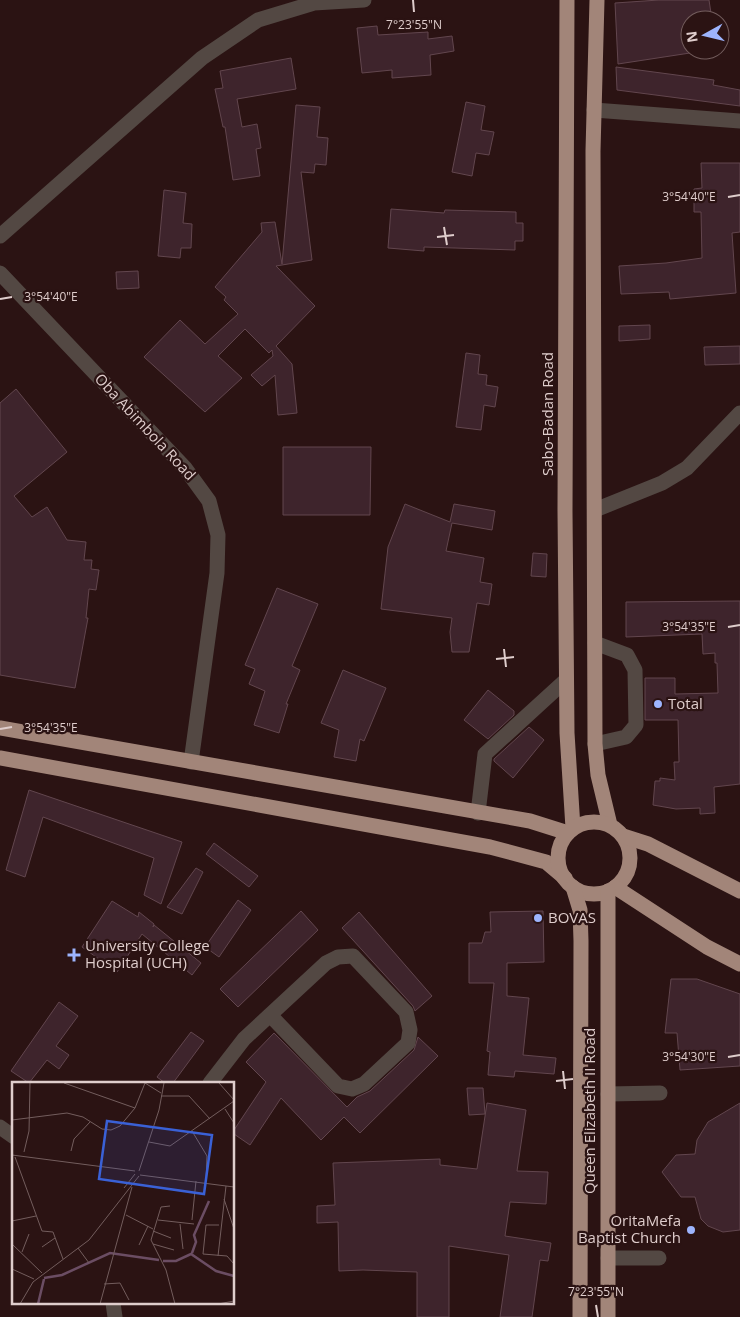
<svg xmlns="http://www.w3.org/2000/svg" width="740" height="1317" viewBox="0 0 740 1317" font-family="'Open Sans',sans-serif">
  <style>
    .building { fill: #3e242c; stroke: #62464e }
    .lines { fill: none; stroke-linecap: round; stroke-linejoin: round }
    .minor { stroke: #534843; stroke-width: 15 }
    .highway { stroke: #a28579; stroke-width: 15 }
    .ticks { fill: none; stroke: #dfcdcc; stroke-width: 2 }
    .poi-dot { fill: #9db4fd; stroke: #2b1313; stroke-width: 2 }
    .labels { text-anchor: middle; stroke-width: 4.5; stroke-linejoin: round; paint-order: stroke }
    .street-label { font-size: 15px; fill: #dfcdcc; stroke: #2b1313 }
    .poi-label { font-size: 15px; fill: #dfcdcc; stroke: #2b1313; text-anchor: start }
    .inset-river { fill: none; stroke: #6b4d63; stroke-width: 2.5 }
    .inset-road { fill: none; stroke: #735d5d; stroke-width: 1 }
    .view { fill: #3a61d6; fill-opacity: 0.15; stroke: #3a61d6; stroke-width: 2.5 }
    .inset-edge { fill: none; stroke: #dfcdcc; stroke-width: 2.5 }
    .ticks-label { font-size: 12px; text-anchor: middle; fill: #dfcdcc; stroke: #2b1313; stroke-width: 4.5; stroke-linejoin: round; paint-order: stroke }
  </style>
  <rect width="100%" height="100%" fill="#2b1313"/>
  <g class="building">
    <path d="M 659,0 L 709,0 L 712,20 L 690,20 L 690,53 L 618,64 L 615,3 Z"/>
    <path d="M 377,26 L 378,35 L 428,32 L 428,39 L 452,36 L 454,51 L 430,55 L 431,75 L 392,78 L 392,70 L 362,73 L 357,28 Z"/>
    <path d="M 291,58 L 296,89 L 237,99 L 242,127 L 257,124 L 261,148 L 256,149 L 260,176 L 233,180 L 225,127 L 223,127 L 215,89 L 223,88 L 220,71 Z"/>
    <path d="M 616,67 L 714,80 L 713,85 L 740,90 L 740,106 L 617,90 Z"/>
    <path d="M 466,102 L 485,106 L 481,130 L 494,132 L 489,155 L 476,153 L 472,176 L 452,172 Z"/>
    <path d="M 296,105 L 320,107 L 317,137 L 328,138 L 326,165 L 315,164 L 314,173 L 301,172 L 312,260 L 276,266 L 315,306 L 276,346 L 292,364 L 297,413 L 278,415 L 275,375 L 262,386 L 251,375 L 273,356 L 272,350 L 269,353 L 245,329 L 218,356 L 242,378 L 205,412 L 144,357 L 180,320 L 205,344 L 238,314 L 224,300 L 226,297 L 215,287 L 262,232 L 261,223 L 275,222 L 282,264 Z"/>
    <path d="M 701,163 L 740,163 L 740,232 L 732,233 L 736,293 L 670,299 L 669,292 L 621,294 L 619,266 L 666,263 L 702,258 L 701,212 L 694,212 L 694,189 L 702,188 Z"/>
    <path d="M 164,190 L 186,193 L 183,223 L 192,224 L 191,248 L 181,248 L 180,258 L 158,256 Z"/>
    <path d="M 391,209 L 444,213 L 445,210 L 516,212 L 516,223 L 523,223 L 523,241 L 515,241 L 515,250 L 424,247 L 424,251 L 388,248 Z"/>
    <path d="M 138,271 L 139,288 L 117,289 L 116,272 Z"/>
    <path d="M 650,325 L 650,339 L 619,341 L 619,326 Z"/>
    <path d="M 740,346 L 740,364 L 705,365 L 704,347 Z"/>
    <path d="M 466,353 L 480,355 L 478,374 L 487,375 L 486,385 L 498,387 L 495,407 L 484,405 L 481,430 L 456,427 Z"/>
    <path d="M 16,389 L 67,452 L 14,496 L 32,517 L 47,507 L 67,540 L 86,542 L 84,560 L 92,560 L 91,569 L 99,570 L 96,590 L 89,589 L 86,618 L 88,618 L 75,688 L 0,675 L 0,403 Z"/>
    <path d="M 283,447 L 371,447 L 370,515 L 283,515 Z"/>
    <path d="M 405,504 L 450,522 L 454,504 L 495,511 L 492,530 L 452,523 L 446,551 L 484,558 L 480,582 L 492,584 L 489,605 L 477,603 L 469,652 L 452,652 L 450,632 L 452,618 L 381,609 L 388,547 Z"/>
    <path d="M 533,553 L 547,554 L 546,577 L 531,576 Z"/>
    <path d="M 277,588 L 318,604 L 292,666 L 300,670 L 286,704 L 288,704 L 279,733 L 254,725 L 265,691 L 249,684 L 255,669 L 245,665 Z"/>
    <path d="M 740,601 L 740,784 L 714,787 L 715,813 L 700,814 L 700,808 L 676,809 L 653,805 L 655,781 L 660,781 L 660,778 L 675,780 L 674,762 L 679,762 L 678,720 L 645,720 L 645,678 L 675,678 L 675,694 L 718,693 L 717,663 L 715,663 L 715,653 L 703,654 L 702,634 L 626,637 L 626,602 Z"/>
    <path d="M 343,670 L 386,688 L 364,741 L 360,739 L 356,761 L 334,757 L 339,730 L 321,723 Z"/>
    <path d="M 488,690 L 514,711 L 514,715 L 488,739 L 464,720 Z"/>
    <path d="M 529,727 L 544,740 L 513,778 L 494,761 L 494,759 Z"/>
    <path d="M 29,790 L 182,842 L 161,904 L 144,895 L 154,858 L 43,817 L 25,877 L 6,870 Z"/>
    <path d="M 214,843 L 258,876 L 249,887 L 206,854 Z"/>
    <path d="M 196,868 L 203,872 L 182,914 L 167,907 Z"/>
    <path d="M 238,900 L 251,910 L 219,957 L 205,947 Z"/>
    <path d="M 112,901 L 138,917 L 139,912 L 154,924 L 153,927 L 154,925 L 201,963 L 192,975 L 142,934 L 117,972 L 82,947 Z"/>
    <path d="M 301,911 L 318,930 L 238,1007 L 220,989 Z"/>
    <path d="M 543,911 L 544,962 L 507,963 L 507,996 L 529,998 L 523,1055 L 556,1058 L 554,1074 L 515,1071 L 514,1077 L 488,1075 L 490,1052 L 487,1051 L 494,983 L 469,983 L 469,943 L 482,943 L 485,932 L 491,932 L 490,912 Z"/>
    <path d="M 359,912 L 432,996 L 415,1011 L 413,1006 L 342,928 Z"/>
    <path d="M 671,979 L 697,979 L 740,994 L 740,1066 L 680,1070 L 677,1033 L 665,1033 Z"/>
    <path d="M 59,1002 L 78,1016 L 56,1046 L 69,1055 L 59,1069 L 47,1060 L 29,1083 L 11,1071 Z"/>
    <path d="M 191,1032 L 204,1041 L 173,1083 L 165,1083 L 157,1077 Z"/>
    <path d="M 274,1033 L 347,1107 L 357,1097 L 370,1091 L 414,1050 L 418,1037 L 438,1056 L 360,1133 L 344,1117 L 321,1140 L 281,1098 L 250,1145 L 234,1134 L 234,1130 L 266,1082 L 246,1062 Z"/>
    <path d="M 467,1088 L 483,1088 L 485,1114 L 469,1115 Z"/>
    <path d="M 487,1103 L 526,1110 L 517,1171 L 548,1172 L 546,1204 L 510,1202 L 505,1236 L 551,1243 L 548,1261 L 540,1260 L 532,1317 L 500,1317 L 509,1255 L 449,1246 L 449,1317 L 417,1317 L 417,1272 L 363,1270 L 339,1271 L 338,1222 L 317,1223 L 317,1206 L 335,1205 L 333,1163 L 440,1159 L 440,1165 L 477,1169 Z"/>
    <path d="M 740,1103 L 740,1230 L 723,1232 L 708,1226 L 701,1219 L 695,1197 L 681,1197 L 662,1172 L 676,1155 L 695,1154 L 697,1140 L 708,1122 Z"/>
  </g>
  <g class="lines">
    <g class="minor">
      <path d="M 594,110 L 740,121"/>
      <path d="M 0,236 L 202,58 L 258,20 L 314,3 L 364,0"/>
      <path d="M 0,273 L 185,468 L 209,501 L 218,535 L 217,573 L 191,762"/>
      <path d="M 595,510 L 662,483 L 687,468 L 740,413"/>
      <path d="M 595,643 L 627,655 L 635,670 L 636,725 L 626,737 L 595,744"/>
      <path d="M 478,813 L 485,754 L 566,680"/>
      <path d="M 210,1083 L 244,1039 L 326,963 L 338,957 L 353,956 L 406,1012 L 410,1030 L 408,1043 L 364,1084 L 352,1089 L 338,1086 L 271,1016"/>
      <path d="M 608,1094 L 660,1093"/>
      <path d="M 0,1127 L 14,1137"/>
      <path d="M 608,1258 L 659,1258"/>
      <path d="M 113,1303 L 115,1317"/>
    </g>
    <g class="highway">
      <path d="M 567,0 L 565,511 L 567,733 L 573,828"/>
      <path d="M 597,0 L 593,151 L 595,744 L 598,775 L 610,825"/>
      <path d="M 0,728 L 530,821 L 568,833"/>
      <path d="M 0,758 L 490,847 L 546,862 L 565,878"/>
      <circle cx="594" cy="858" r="36"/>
      <path d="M 623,836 L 648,844 L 740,891"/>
      <path d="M 573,887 L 580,910 L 581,941 L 580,1317"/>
      <path d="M 615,887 L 707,947 L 740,964"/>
      <path d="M 608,891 L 608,1317"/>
    </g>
  </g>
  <path class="ticks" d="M 413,0 L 414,12M 728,197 L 740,195M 444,227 L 447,245M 437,237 L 454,235M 0,299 L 12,297M 728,627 L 740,625M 504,649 L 506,667M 496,659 L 514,657M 0,729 L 12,727M 728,1057 L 740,1055M 563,1071 L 565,1089M 556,1081 L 573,1079M 596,1305 L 598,1317"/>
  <g class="poi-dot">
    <circle cx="658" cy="704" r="5"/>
    <circle cx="538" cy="918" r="5"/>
    <path d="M71.5 947.5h5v5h5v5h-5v5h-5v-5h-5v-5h5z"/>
    <circle cx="691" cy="1230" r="5"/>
  </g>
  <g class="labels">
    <g class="street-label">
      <text transform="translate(548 414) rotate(-90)" y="5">Sabo-Badan Road</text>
      <text transform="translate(145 427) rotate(47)" y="5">Oba Abimbola Road</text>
      <text transform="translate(590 1111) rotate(-90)" y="5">Queen Elizabeth II Road</text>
    </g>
    <g class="poi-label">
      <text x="668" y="709">Total</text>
      <text x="548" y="923">BOVAS</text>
      <text x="85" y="951">University College<tspan x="85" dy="17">Hospital (UCH)</tspan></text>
      <text x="681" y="1226" text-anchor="end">OritaMefa<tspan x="681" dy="17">Baptist Church</tspan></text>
    </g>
  </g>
  <g transform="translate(12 1082)">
    <rect width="222" height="222" fill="#2b1313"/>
    <path class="inset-river" d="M 180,171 L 184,160 L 182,153 L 197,119M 151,179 L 164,179 L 179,172 L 204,189 L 222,194M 32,196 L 50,193 L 98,171 L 147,178M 26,222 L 32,197"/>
    <path class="inset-road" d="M 52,1 L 123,26M 133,1 L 149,11M 207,1 L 222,18M 149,14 L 177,14 L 198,37M 213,27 L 222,41M 0,38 L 55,31 L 71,35 L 90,47 L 99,48 L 108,44 L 123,26 L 133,1M 180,49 L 195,74 L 194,99M 137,60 L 158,64 L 222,19M 59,69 L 62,57 L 78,40M 12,70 L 17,49 L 18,1M 0,73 L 123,89M 3,75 L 30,149 L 41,150 L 51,177M 127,89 L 147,28 L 152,1M 128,93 L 222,105M 112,106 L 123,92M 212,117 L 222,147M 158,124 L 149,125 L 139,158 L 154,188 L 163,222M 114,133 L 141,147M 146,138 L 182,142M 180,138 L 184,99M 0,139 L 24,134M 168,142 L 171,167M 207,143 L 194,143 L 191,172 L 215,174 L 222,182M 141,149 L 159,156M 0,162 L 30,191M 141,162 L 162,168M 127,163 L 136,144M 30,165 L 43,156M 66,166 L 77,181M 10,170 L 17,152M 206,174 L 214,104M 0,187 L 22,197M 92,202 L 108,201 L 117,218M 8,222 L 21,200 L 77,158 L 127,94M 88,222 L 120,105M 206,222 L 222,219"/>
    <path class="view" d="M 95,39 L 200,53 L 192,112 L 87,97 Z"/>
    <rect width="222" height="222" class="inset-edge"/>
  </g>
  <g class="ticks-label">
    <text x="414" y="29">7°23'55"N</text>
    <text x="689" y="201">3°54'40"E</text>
    <text x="51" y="301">3°54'40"E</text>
    <text x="689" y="631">3°54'35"E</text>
    <text x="51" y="732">3°54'35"E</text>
    <text x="689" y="1061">3°54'30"E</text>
    <text x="596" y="1296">7°23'55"N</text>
  </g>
  <g transform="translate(705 35) rotate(262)"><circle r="24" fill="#2b1313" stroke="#735d5d"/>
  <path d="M0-4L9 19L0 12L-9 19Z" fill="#9db4fd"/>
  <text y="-8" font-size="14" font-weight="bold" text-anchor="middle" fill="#dfcdcc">N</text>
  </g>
</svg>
